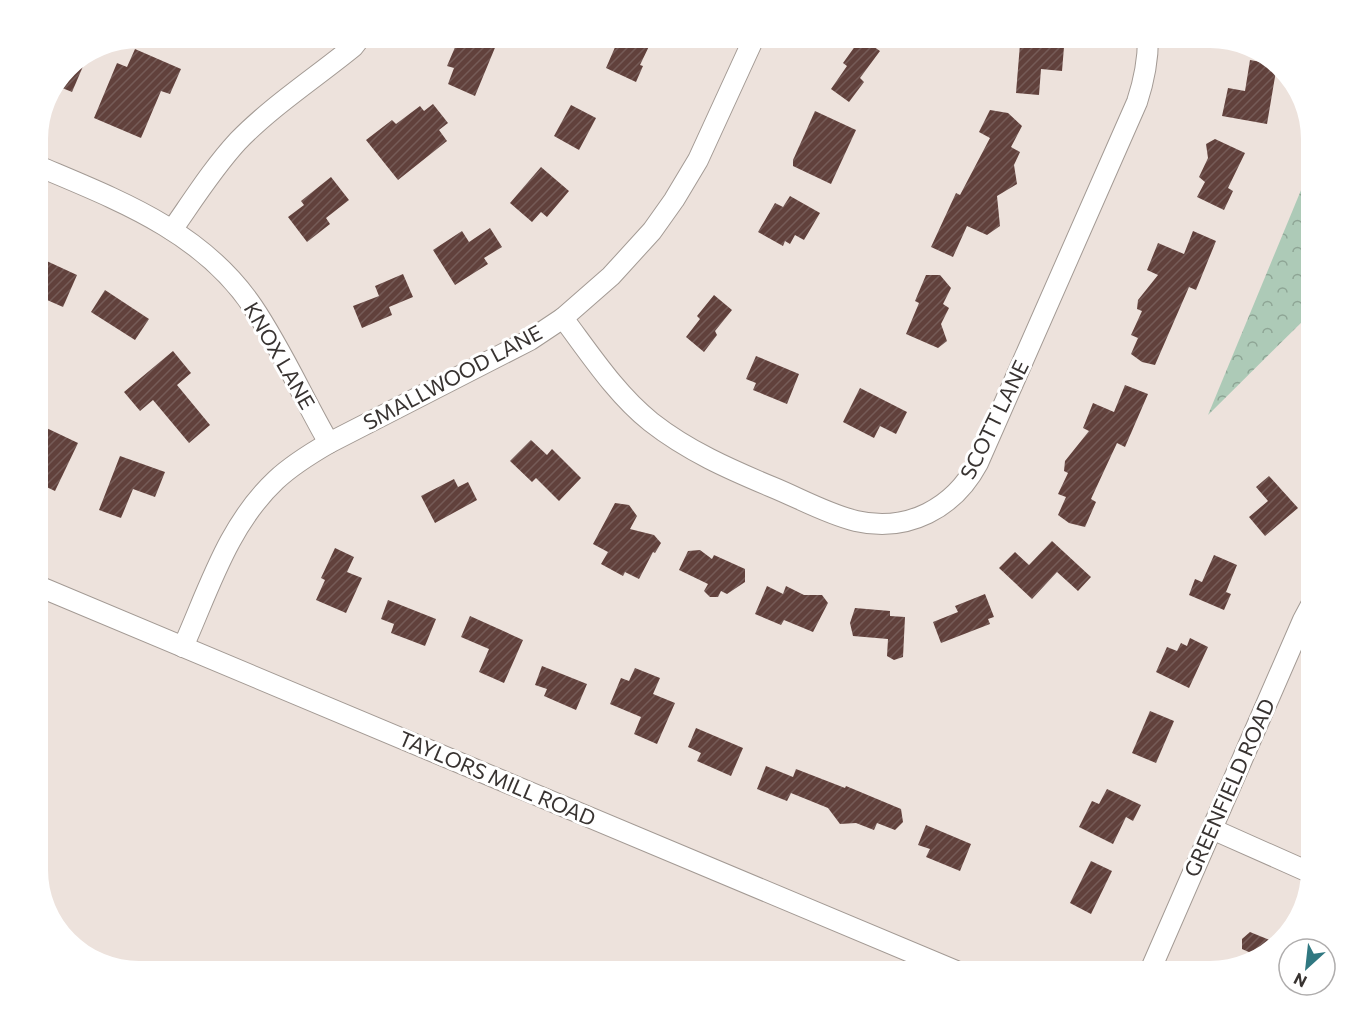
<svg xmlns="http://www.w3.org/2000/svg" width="1349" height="1009" viewBox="0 0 1349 1009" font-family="Commissioner,sans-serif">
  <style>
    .forest { fill: url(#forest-crowns) }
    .building { fill: url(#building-hatch) }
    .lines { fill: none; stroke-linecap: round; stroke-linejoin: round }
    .minor-casing { stroke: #a39a94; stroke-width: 22 }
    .minor { stroke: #fff; stroke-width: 20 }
    .labels { text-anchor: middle; stroke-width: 6; stroke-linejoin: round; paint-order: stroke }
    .street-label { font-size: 21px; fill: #383331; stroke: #fff }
  </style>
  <defs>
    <pattern id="forest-crowns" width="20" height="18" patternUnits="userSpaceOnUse" patternTransform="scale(1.5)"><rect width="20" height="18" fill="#adcab7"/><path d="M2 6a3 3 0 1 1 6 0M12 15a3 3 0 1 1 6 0" fill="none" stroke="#8ea595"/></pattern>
    <pattern id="building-hatch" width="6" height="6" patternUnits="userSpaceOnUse" patternTransform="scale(1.5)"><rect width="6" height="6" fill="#61413c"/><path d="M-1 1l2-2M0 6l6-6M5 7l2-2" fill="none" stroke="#755b57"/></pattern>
  </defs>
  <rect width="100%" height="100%" fill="#ede2dc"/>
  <path class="forest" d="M 1311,166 L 1311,313 L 1208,415 Z"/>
  <g class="building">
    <path d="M 459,38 L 499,38 L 475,96 L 448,84 L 454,68 L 447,66 Z"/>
    <path d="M 619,38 L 653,38 L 640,65 L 643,66 L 636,82 L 606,68 Z"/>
    <path d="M 861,38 L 880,51 L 860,78 L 864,82 L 849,102 L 831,89 L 847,66 L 843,63 Z"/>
    <path d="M 1020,44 L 1064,47 L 1062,71 L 1041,69 L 1039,95 L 1016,93 Z"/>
    <path d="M 135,49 L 181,69 L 170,94 L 161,91 L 141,138 L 94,118 L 117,63 L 127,67 Z"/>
    <path d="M 87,57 L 72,92 L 55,85 L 72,63 Z"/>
    <path d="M 1250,60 L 1277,65 L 1267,124 L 1222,116 L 1228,88 L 1245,91 Z"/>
    <path d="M 433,104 L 448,123 L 439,130 L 447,141 L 398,180 L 366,140 L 392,120 L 396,124 L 420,106 L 424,111 Z"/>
    <path d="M 571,105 L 596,118 L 579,150 L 554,136 Z"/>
    <path d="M 990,110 L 1008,113 L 1022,126 L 1011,147 L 1020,152 L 1014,165 L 1017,184 L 997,196 L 1000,226 L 987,235 L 967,226 L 953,257 L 931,247 L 956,193 L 960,195 L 990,138 L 979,132 Z"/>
    <path d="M 815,111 L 856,130 L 831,184 L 793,166 L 793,160 Z"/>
    <path d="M 1215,139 L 1245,153 L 1228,188 L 1233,191 L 1224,210 L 1197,197 L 1205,182 L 1199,177 L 1208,158 L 1206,144 Z"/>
    <path d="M 541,167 L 569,191 L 547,217 L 541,212 L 532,222 L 510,203 Z"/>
    <path d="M 331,177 L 349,200 L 326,218 L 330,224 L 307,242 L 288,217 L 304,205 L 301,201 Z"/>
    <path d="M 790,196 L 820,213 L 804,240 L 795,235 L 790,244 L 785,241 L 783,246 L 758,232 L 775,203 L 783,207 Z"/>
    <path d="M 490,228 L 502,247 L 484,258 L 488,264 L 455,285 L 433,250 L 462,231 L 469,242 Z"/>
    <path d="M 1193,231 L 1216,241 L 1196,290 L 1189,287 L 1155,365 L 1142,362 L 1131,354 L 1138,338 L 1131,335 L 1142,311 L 1137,309 L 1138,300 L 1158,275 L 1147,270 L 1158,243 L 1184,254 Z"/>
    <path d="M 38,257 L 77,275 L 63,307 L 38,296 Z"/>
    <path d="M 403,274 L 413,297 L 389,307 L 392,315 L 362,328 L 353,306 L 379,296 L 375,286 Z"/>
    <path d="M 926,275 L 940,275 L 951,288 L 943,304 L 949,308 L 941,324 L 947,341 L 938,348 L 906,334 L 919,303 L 915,301 Z"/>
    <path d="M 105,290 L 149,319 L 135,340 L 91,312 Z"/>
    <path d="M 714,295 L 732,310 L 715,331 L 717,335 L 704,352 L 686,337 L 700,319 L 697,316 Z"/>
    <path d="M 173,351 L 191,373 L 177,385 L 210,425 L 189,443 L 153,400 L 140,411 L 124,392 Z"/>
    <path d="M 756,356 L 799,374 L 787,404 L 753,390 L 756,383 L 746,379 Z"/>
    <path d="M 1125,385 L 1148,394 L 1125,447 L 1117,443 L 1091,499 L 1096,502 L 1085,527 L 1069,523 L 1058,515 L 1066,497 L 1058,494 L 1068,473 L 1064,471 L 1065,461 L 1089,431 L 1083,428 L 1093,403 L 1114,412 Z"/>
    <path d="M 860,388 L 907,412 L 896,434 L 880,426 L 874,438 L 843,422 Z"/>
    <path d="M 38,424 L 78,443 L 55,491 L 38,483 Z"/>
    <path d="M 531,440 L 547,455 L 552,449 L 581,478 L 559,501 L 536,478 L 532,482 L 510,461 Z"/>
    <path d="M 120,456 L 165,472 L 155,497 L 133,489 L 121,518 L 99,510 Z"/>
    <path d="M 1269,476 L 1298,508 L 1265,536 L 1249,517 L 1268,501 L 1256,487 Z"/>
    <path d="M 454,479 L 458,487 L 468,482 L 477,500 L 435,523 L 421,496 Z"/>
    <path d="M 615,503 L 629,505 L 637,516 L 630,529 L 654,535 L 661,543 L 655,553 L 653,552 L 639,579 L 625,572 L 623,576 L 601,564 L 608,552 L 593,544 Z"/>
    <path d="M 1052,541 L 1091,577 L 1078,591 L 1057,572 L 1032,599 L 999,568 L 1015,552 L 1029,565 Z"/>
    <path d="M 335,548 L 354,557 L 347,572 L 362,578 L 346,613 L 316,600 L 325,580 L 321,578 Z"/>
    <path d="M 700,550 L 712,559 L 714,555 L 745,569 L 745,582 L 727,594 L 721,591 L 718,597 L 710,597 L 704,591 L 708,584 L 679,570 L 688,551 Z"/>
    <path d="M 1214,555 L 1237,565 L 1226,592 L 1231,594 L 1224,610 L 1189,595 L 1195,579 L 1202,582 Z"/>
    <path d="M 767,586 L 783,594 L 786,586 L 804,595 L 822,595 L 828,603 L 813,632 L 784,620 L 781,625 L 755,614 Z"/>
    <path d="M 985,594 L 994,617 L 988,619 L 990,624 L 941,643 L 933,622 L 958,612 L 955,606 Z"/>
    <path d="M 388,600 L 436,619 L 425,646 L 391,633 L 394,624 L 381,619 Z"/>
    <path d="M 855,608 L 890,611 L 890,616 L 905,617 L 903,657 L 894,660 L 887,656 L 888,639 L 853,636 L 850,623 Z"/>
    <path d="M 470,616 L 523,640 L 504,683 L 479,672 L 489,649 L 461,637 Z"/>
    <path d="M 1190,638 L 1208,647 L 1189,688 L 1156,672 L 1167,647 L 1177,651 L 1181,643 L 1187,646 Z"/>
    <path d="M 542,666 L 587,684 L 576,710 L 544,696 L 547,689 L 535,685 Z"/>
    <path d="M 635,668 L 660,678 L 653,694 L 675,703 L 657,744 L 634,734 L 641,717 L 610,704 L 621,678 L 629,681 Z"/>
    <path d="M 1150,711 L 1174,721 L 1156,763 L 1132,753 Z"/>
    <path d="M 696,728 L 743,748 L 731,776 L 697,761 L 701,753 L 688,747 Z"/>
    <path d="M 766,766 L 793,777 L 796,769 L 845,788 L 846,786 L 901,809 L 903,822 L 895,830 L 877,823 L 874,830 L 856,823 L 840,824 L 828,808 L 791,793 L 787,801 L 757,789 Z"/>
    <path d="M 1107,789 L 1141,805 L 1133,821 L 1126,817 L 1113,844 L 1079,827 L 1092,801 L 1099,804 Z"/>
    <path d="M 926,825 L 971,844 L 960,871 L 926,857 L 930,849 L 918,845 Z"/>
    <path d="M 1091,861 L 1112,871 L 1091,914 L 1070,903 Z"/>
    <path d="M 1250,932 L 1277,943 L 1260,957 L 1242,949 L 1242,939 Z"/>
  </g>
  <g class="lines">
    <defs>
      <g id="minor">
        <path d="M 38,166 C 118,200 202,231 253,307 C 282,350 303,398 329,443"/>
        <path d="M 172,230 C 193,200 213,168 238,141 C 272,106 315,78 353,47 L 360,38"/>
        <path d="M 563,318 C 590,354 616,394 651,422 C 688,451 729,469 772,487 C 799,498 827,514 856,521 C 908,533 954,508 978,463 L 1137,102 C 1144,81 1148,60 1148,38"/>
        <path d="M 38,586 L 956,971"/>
        <path d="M 183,647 C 209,589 228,525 276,480 C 292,465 310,454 329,443 L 530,340 L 563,318 L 611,276 L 652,231 L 674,200 L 698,160 L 754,38"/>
        <path d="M 1212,829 L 1311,873"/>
        <path d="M 1150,971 L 1303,620 L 1311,605"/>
      </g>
    </defs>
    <use href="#minor" class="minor-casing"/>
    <use href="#minor" class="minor"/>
  </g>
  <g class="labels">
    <g class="street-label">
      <text transform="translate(279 356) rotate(60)" y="7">KNOX LANE</text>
      <text transform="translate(453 378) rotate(-28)" y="7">SMALLWOOD LANE</text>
      <text transform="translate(995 420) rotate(-64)" y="7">SCOTT LANE</text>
      <text transform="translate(497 779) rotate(23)" y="7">TAYLORS MILL ROAD</text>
      <text transform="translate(1230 788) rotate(-66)" y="7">GREENFIELD ROAD</text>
    </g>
  </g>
  <path d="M0 0H1349V1009H0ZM139 48H1210A91 91 0 0 1 1301 139V870A91 91 0 0 1 1210 961H139A91 91 0 0 1 48 870V139A91 91 0 0 1 139 48Z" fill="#fff" fill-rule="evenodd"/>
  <g transform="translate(1307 967) rotate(207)"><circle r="28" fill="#ffffff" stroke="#afadad" stroke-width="1.5"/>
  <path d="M0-4.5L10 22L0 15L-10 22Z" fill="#307881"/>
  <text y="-9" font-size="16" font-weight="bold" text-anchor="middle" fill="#383331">N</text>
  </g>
</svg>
